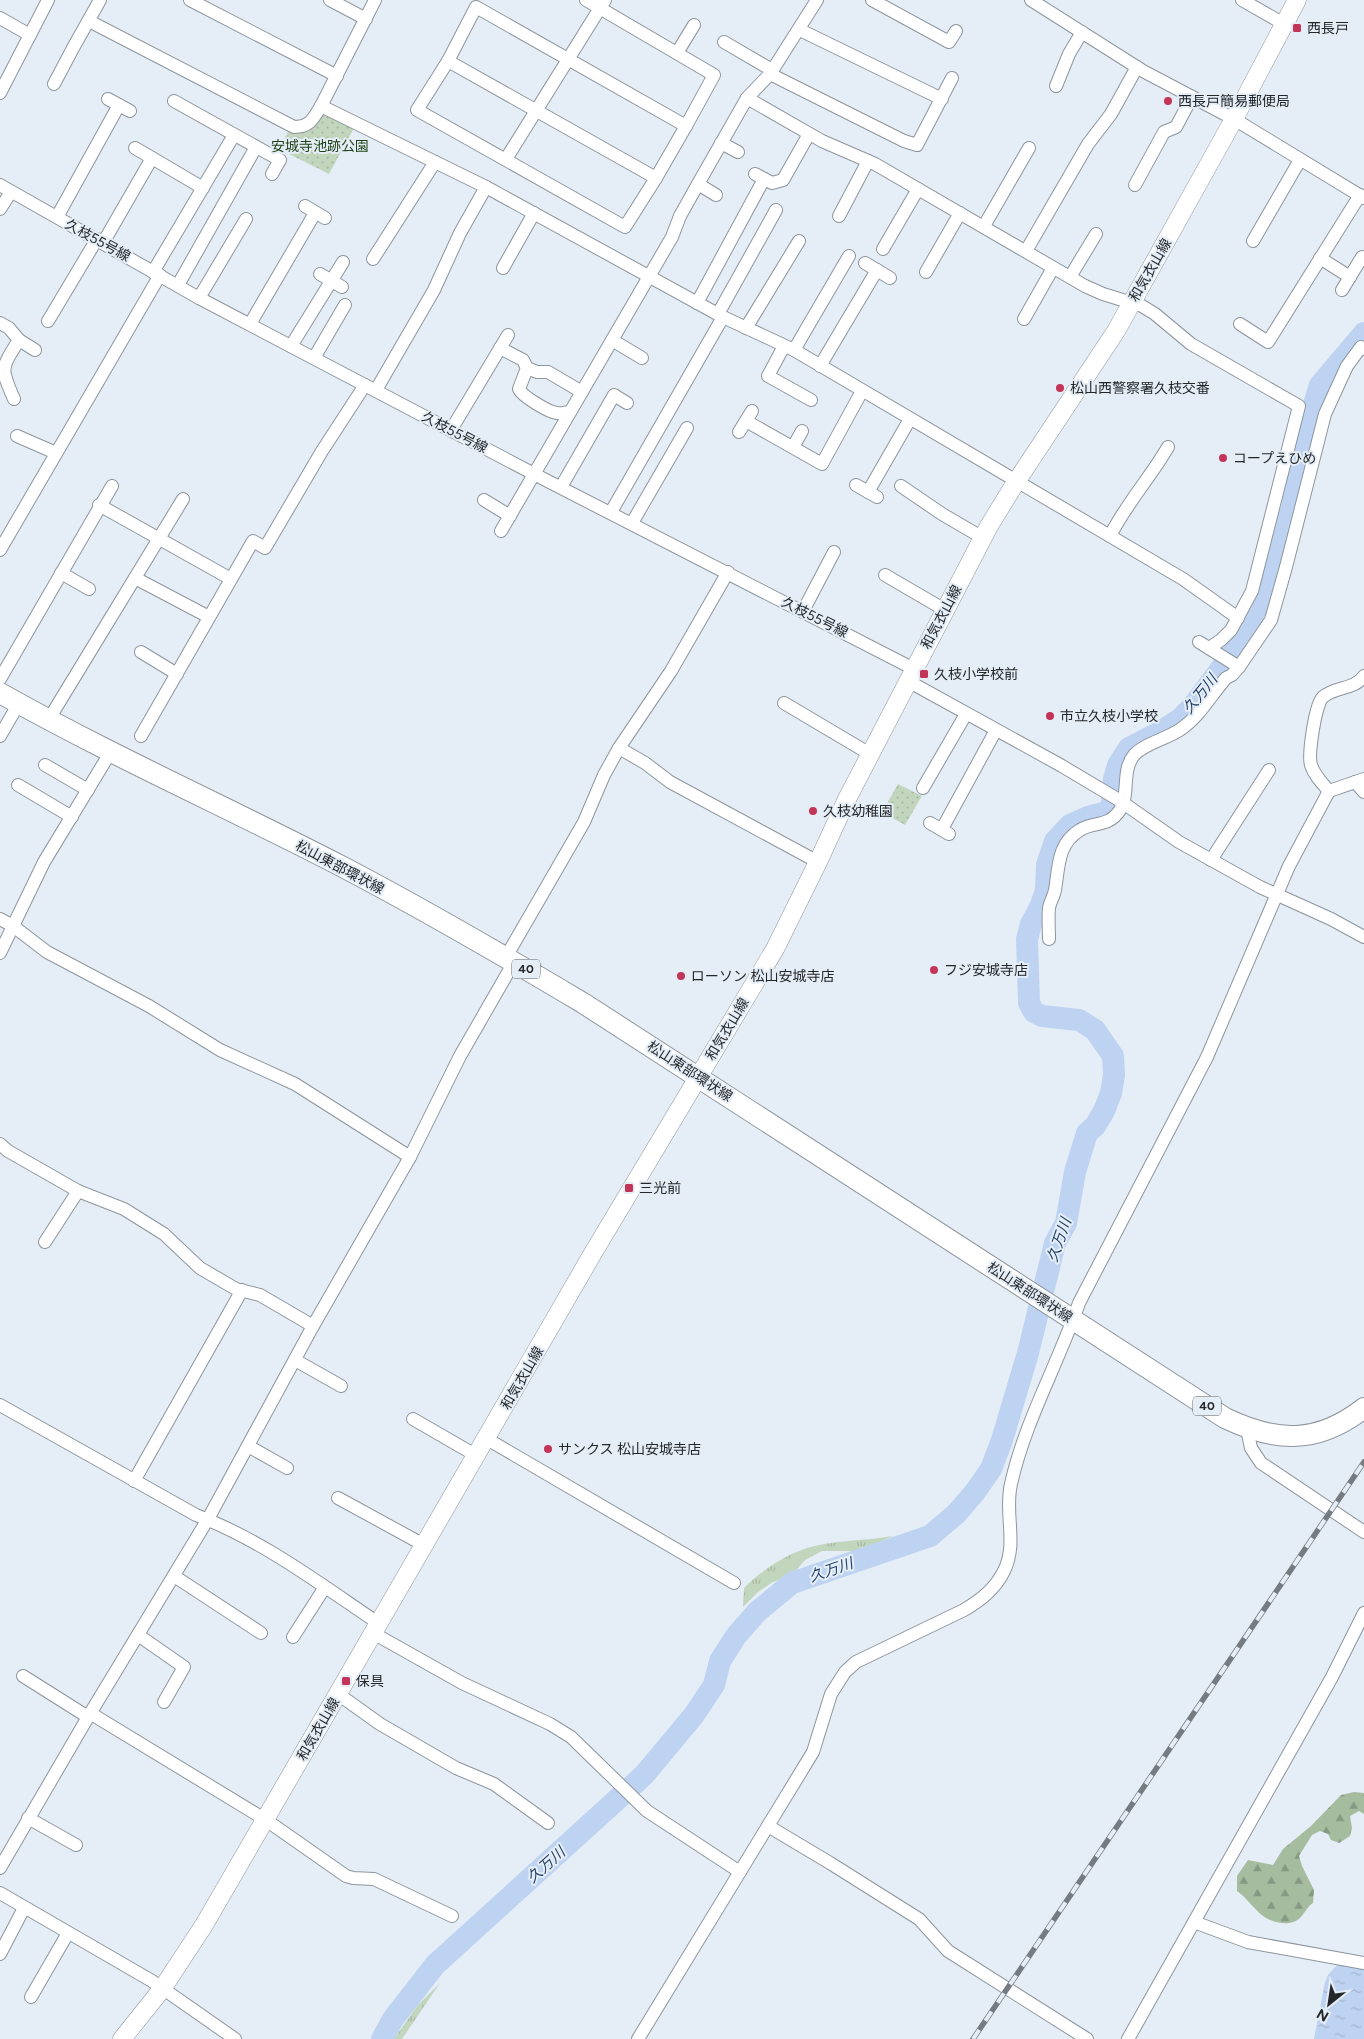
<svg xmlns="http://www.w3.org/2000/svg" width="1364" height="2039" viewBox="0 0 1364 2039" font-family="Figtree,'Noto Sans JP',sans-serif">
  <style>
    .grass { fill: url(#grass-tufts) }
    .forest { fill: url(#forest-firs) }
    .park { fill: url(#park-dots) }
    .water { fill: url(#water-ripples) }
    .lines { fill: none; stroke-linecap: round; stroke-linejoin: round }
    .river { stroke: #bed3f1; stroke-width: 22 }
    .minor-casing { stroke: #8d959d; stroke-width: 14 }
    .secondary-casing { stroke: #8d959d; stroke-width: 19 }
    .primary-casing { stroke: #8d959d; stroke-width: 22 }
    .minor { stroke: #fff; stroke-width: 12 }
    .secondary { stroke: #fff; stroke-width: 18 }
    .primary { stroke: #fff; stroke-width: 20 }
    .rail-casing { stroke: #767b81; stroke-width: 5.5 }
    .rail { stroke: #e5eef6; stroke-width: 4; stroke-dasharray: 11; stroke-linecap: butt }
    .poi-dot { fill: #c33459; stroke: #e5eef6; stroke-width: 2 }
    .labels { text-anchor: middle; stroke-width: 4; stroke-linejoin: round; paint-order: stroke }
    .shield { fill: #e5eef6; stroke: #5e6367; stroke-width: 1 }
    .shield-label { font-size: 12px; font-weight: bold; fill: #24272a }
    .poi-label { font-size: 14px; fill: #24272a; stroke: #e5eef6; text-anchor: start }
    .park-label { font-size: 14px; fill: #214319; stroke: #e5eef6 }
    .street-label { font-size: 14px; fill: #24272a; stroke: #e5eef6 }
    .water-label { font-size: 15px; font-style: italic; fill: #223e67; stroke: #e5eef6 }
  </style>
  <defs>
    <pattern id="grass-tufts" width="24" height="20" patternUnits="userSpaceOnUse" patternTransform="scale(1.25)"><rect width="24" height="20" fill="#c2d6be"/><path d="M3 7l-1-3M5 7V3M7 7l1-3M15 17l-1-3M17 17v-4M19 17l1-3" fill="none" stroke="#a7b8a3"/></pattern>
    <pattern id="forest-firs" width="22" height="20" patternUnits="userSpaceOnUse" patternTransform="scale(1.25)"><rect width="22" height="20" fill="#a5bc9f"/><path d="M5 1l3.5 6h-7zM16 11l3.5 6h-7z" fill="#869982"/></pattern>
    <pattern id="park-dots" width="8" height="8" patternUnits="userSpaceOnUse" patternTransform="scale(1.25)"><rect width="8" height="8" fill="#c2d6be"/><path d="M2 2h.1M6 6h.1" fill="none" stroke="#a7b8a3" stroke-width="1.8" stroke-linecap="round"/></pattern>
    <pattern id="water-ripples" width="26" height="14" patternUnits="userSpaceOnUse" patternTransform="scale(1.25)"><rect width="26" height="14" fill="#bed3f1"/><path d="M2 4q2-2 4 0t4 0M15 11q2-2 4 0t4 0" fill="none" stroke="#a3b5cf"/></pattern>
  </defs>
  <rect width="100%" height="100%" fill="#e5eef6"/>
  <g class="grass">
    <path d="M 893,1536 L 868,1547 L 854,1551 L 822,1551 L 805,1560 L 792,1575 L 773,1582 L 758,1592 L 743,1607 L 744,1588 C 765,1567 793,1549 824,1544 C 847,1540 870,1540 893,1536 Z"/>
    <path d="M 440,1983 L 402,2039 L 394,2039 L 417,2006 Z"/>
  </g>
  <path class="forest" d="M 1354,1792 L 1364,1793 L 1364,1814 L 1359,1811 L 1350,1816 L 1352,1828 L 1350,1836 L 1339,1843 L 1331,1840 L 1328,1834 L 1320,1831 L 1312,1835 L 1299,1856 L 1302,1866 L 1314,1890 L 1313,1903 C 1307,1907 1305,1913 1300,1918 C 1291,1927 1272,1923 1263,1916 C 1253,1908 1247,1898 1237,1891 L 1237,1876 L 1248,1860 L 1273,1865 L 1283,1849 L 1311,1826 L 1341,1795 Z"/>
  <g class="park">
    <path d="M 321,113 L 354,128 L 329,174 L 279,149 L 290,128 Z"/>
    <path d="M 898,784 L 922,796 L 905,825 L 882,812 Z"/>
  </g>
  <path class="water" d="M 1338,1964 L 1364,1969 L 1364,2039 L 1314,2039 L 1325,1982 L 1328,1975 Z"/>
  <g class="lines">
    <path class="river" d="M 382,2039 L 393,2019 L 435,1965 L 644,1775 L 694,1715 L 714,1685 L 720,1661 L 736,1636 L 757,1612 L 792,1583 L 930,1536 L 956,1514 L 975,1492 L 991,1469 L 1002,1440 L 1028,1353 L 1055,1243 L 1066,1223 L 1075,1172 L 1087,1133 L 1095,1126 L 1104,1111 L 1111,1093 L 1114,1075 L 1113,1056 L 1095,1030 L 1079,1020 L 1042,1016 L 1034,1012 L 1029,1003 L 1027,939 L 1031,924 L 1041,905 L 1046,890 L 1047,865 L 1055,841 L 1070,825 L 1088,817 L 1107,812 L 1112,805 L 1114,779 L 1118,765 L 1129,748 L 1160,732 L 1180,719 L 1193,706 L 1240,643 L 1261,598 L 1280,525 L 1291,513 L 1298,477 L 1299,454 L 1320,385 L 1364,333"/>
    <defs>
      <g id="minor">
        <path d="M 190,0 L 337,76"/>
        <path d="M 330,0 L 366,19"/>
        <path d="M 586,0 L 714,75 L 686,126"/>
        <path d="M 872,0 L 949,42 L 956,31"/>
        <path d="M 1031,0 L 1143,71 L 1234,119 L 1364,198"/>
        <path d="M 1242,0 L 1284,24"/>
        <path d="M 0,18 L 30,35"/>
        <path d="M 89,21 L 294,127 C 310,127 313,119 321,106 L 375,0"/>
        <path d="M 800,30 L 942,99"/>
        <path d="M 724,42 L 772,70"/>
        <path d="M 677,53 L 694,25"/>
        <path d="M 448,61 L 656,178 L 625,227 L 417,110 Z"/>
        <path d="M 448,61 L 476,7 L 686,126 L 656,178"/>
        <path d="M 770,74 L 904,141 L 917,145 L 952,78"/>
        <path d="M 54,84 L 73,48 L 100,0"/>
        <path d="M 1056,86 L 1069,54 L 1082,32"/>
        <path d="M 0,93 L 48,0"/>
        <path d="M 747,98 L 822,141 L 875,164 L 1085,286 L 1103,294 L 1142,306 L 1155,314 L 1191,344 L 1299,406 L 1252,591 L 1231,630 L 1221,640 L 1209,648"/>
        <path d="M 108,99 L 130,111"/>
        <path d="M 174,101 L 280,160 L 272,174"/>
        <path d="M 321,106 L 486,187 L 723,317 L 794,350 L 1183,579 L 1238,618"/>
        <path d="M 721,143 L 738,152"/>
        <path d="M 135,148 L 203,188"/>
        <path d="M 506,159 L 605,0"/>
        <path d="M 755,174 L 772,183 L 783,180 L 809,134"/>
        <path d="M 698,184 L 716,195"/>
        <path d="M 0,185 L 199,298 L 534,474 L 914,669"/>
        <path d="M 1135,185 L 1164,132 L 1176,127 L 1192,97"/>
        <path d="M 305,206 L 325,218"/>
        <path d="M 0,209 L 11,192"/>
        <path d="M 839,216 L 868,161"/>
        <path d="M 57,217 L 119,105"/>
        <path d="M 984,226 L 1029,148"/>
        <path d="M 1253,241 L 1300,160"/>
        <path d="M 103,243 L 152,158"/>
        <path d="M 883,249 L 918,189"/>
        <path d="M 1026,251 L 1088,144 L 1111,114 L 1137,67"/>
        <path d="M 1320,258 L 1350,277"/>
        <path d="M 373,259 L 435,162"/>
        <path d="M 865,263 L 890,278"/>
        <path d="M 503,268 L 534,213"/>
        <path d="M 153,272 L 234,135"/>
        <path d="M 926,272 L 960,213"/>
        <path d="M 320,274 L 342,287"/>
        <path d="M 1070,277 L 1096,234"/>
        <path d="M 178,285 L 256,147"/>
        <path d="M 1342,290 L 1362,257"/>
        <path d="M 199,298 L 246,219"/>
        <path d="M 697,303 L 764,179"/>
        <path d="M 718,314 L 776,210"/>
        <path d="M 1024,319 L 1053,268"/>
        <path d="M 48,321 L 97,239"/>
        <path d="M 0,323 L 9,328 L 19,340 L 35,350"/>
        <path d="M 250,324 L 315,213"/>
        <path d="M 1240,324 L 1268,342 L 1360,195"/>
        <path d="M 746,328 L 799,241"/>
        <path d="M 612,340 L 642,358"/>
        <path d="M 291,346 L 343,262"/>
        <path d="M 784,346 L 768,376 L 811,400"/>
        <path d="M 500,348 L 523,360 L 527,368 L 519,389 C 522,396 548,412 557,413 C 561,414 566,412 570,412"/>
        <path d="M 794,350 L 849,256"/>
        <path d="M 314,358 L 345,305"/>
        <path d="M 820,366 L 877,270"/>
        <path d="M 527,368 L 537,372 L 548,372 L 582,392"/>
        <path d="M 376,390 L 434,290 L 460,233 L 486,187"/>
        <path d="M 14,399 C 0,367 1,369 19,340"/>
        <path d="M 746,421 L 822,464 L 862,391"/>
        <path d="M 451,430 L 508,335"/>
        <path d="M 739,432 L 752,411"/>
        <path d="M 17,436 L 56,453"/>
        <path d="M 793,447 L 802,431"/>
        <path d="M 856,485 L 877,497"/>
        <path d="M 901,486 L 942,514 L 983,538"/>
        <path d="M 561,487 L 614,395 L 627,403"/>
        <path d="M 868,492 L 910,419"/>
        <path d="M 484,500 L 510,516"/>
        <path d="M 99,505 L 231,579"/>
        <path d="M 611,512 L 723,317"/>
        <path d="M 632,523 L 687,428"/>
        <path d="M 501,531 L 672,237 L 680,216 L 694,191 L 747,98 L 770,74 L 817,0"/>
        <path d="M 1110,536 C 1126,504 1150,478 1168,447"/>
        <path d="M 0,550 L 160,275"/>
        <path d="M 61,573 L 89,589"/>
        <path d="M 885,575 L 945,610"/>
        <path d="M 135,578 L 209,617"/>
        <path d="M 803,611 L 834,552"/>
        <path d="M 1199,642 L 1239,667"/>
        <path d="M 141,652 L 177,674"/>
        <path d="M 0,679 L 112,486"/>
        <path d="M 908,681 L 1062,766 L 1119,800 L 1179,842 L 1260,887 L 1331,919 L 1364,937"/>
        <path d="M 784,703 L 870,754"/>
        <path d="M 49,719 L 183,499"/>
        <path d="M 0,736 L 19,703"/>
        <path d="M 141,736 L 253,541 L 265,548 L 322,451 L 365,385"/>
        <path d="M 619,748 L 645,763 L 670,782 L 818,862"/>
        <path d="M 45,765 L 88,790"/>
        <path d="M 1355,782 L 1364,792"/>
        <path d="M 18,785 L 72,817"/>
        <path d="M 923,788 L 966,714"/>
        <path d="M 1329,791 L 1364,779"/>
        <path d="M 930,823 L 949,834"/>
        <path d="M 942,829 L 996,730"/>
        <path d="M 1211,860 L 1269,770"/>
        <path d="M 0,919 L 13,926 L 47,952 L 149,1006 L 220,1050 L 295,1084 L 410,1157"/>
        <path d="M 1049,939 C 1049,929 1048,918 1049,908 C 1050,902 1054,896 1055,890 C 1059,867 1057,844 1080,830 C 1094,821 1108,828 1120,810 C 1130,794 1121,771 1134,755 C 1145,743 1167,739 1181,729 C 1200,716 1211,695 1226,678 L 1232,675 L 1239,667 L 1271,620 L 1286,567 L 1325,414 L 1347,366 L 1361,347 L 1364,349"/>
        <path d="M 0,953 L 44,862 L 110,753"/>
        <path d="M 506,957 L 584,822 L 604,775 L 619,748 L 671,671 L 728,572"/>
        <path d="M 0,1144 L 8,1151 L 78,1191 L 124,1209 L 164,1234 L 200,1268 L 236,1289 L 260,1295 L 313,1326"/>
        <path d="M 45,1242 L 78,1191"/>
        <path d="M 295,1360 L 341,1386"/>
        <path d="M 0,1405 L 196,1515 C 262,1540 320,1584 378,1623"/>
        <path d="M 413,1419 L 477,1456"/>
        <path d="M 1247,1429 L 1251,1448 L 1261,1463 L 1364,1532"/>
        <path d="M 487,1439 L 734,1583"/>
        <path d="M 248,1446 L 287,1468"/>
        <path d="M 134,1481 L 242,1290"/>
        <path d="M 338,1498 L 424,1545"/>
        <path d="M 174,1576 L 261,1633"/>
        <path d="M 373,1633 L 462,1683 L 550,1724 L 571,1737 L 647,1811 L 740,1872"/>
        <path d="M 138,1635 L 184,1667 L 164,1702"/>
        <path d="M 293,1637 L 325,1587"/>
        <path d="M 23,1676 L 88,1717"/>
        <path d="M 338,1694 L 380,1724 L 456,1768 L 494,1784 L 548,1823"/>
        <path d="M 90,1713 L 266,1820 L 346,1876 L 353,1878 L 374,1879 L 452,1916"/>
        <path d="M 28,1818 L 76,1845"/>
        <path d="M 768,1826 L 830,1863 L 919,1919 L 948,1951 L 1087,2039"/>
        <path d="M 0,1868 L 88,1717 L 208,1519 L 313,1326 L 410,1157 L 460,1056 L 514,962"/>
        <path d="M 0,1893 L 152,1981 L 235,2039"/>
        <path d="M 1194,1922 L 1248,1942 L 1364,1963"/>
        <path d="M 0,1954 L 24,1908"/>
        <path d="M 31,1997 L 68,1933"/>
        <path d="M 638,2039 L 813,1752 L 831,1694 L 845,1672 L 856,1662 L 964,1610 C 981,1600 995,1589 1004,1571 C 1018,1543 1004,1513 1011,1484 C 1025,1421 1058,1364 1079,1303 L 1207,1057 L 1289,866 L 1329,791 C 1322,783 1314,775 1311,765 C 1308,755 1315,704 1323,697 C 1336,686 1354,690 1364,676"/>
        <path d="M 1128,2039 L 1332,1677 L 1364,1613"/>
      </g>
      <path id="secondary" d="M 122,2039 L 162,1989 L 204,1925 L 593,1253 L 775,949 L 818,862 L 847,799 L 989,526 L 1016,482 L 1116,331 L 1234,119 L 1297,0"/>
      <path id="primary" d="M 0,693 C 112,756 229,808 343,867 C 425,910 504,956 583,1003 L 1225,1418 C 1277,1443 1318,1444 1364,1408"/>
    </defs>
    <use href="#minor" class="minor-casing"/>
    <use href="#secondary" class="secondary-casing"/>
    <use href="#primary" class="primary-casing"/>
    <use href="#minor" class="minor"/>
    <use href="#secondary" class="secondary"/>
    <use href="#primary" class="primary"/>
    <defs>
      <path id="rail" d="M 973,2039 L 1364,1462"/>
    </defs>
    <use href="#rail" class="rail-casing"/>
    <use href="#rail" class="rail"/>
  </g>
  <g class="poi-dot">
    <rect x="1292" y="23" width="10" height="10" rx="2.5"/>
    <circle cx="1168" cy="101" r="5"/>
    <circle cx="1060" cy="388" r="5"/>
    <circle cx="1223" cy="458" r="5"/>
    <rect x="919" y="669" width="10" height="10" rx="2.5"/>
    <circle cx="1050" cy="716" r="5"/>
    <circle cx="813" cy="811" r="5"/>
    <circle cx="934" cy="970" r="5"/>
    <circle cx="681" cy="976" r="5"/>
    <rect x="624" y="1183" width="10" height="10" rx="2.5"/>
    <circle cx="548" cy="1449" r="5"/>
    <rect x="341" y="1676" width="10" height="10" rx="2.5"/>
  </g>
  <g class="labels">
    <g class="shield">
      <rect x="512" y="959.5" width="28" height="19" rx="4"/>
      <rect x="1193" y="1396.5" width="28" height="19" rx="4"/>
    </g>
    <g class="shield-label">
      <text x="526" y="973">40</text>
      <text x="1207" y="1410">40</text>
    </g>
    <g class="poi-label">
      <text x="1307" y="33">西長戸</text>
      <text x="1178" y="106">西長戸簡易郵便局</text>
      <text x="1070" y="393">松山西警察署久枝交番</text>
      <text x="1233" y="463">コープえひめ</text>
      <text x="934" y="679">久枝小学校前</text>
      <text x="1060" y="721">市立久枝小学校</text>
      <text x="823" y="816">久枝幼稚園</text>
      <text x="944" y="975">フジ安城寺店</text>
      <text x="691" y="981">ローソン 松山安城寺店</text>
      <text x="639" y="1193">三光前</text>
      <text x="558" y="1454">サンクス 松山安城寺店</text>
      <text x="356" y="1686">保具</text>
    </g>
    <g class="park-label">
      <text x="320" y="151">安城寺池跡公園</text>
    </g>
    <g class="street-label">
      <text transform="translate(98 240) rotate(29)" y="5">久枝55号線</text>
      <text transform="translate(1150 270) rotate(-60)" y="5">和気衣山線</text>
      <text transform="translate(455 432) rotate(28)" y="5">久枝55号線</text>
      <text transform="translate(815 617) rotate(27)" y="5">久枝55号線</text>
      <text transform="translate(941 617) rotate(-62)" y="5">和気衣山線</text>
      <text transform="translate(340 867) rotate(28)" y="5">松山東部環状線</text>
      <text transform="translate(727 1029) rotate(-59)" y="5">和気衣山線</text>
      <text transform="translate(690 1071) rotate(33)" y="5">松山東部環状線</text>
      <text transform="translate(1030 1292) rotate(33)" y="5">松山東部環状線</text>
      <text transform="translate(522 1378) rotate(-60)" y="5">和気衣山線</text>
      <text transform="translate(318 1729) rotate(-60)" y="5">和気衣山線</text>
    </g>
    <g class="water-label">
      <text transform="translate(1200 694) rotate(-51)" y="5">久万川</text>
      <text transform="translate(1059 1240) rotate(-71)" y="5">久万川</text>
      <text transform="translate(831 1570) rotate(-19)" y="5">久万川</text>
      <text transform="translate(546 1865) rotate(-42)" y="5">久万川</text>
    </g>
  </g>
  <g transform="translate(1329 2004) rotate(210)" stroke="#e5eef6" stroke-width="4" paint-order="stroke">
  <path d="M0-4L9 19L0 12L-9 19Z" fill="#24272a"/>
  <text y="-8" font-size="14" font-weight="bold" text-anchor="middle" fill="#24272a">N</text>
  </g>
</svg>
